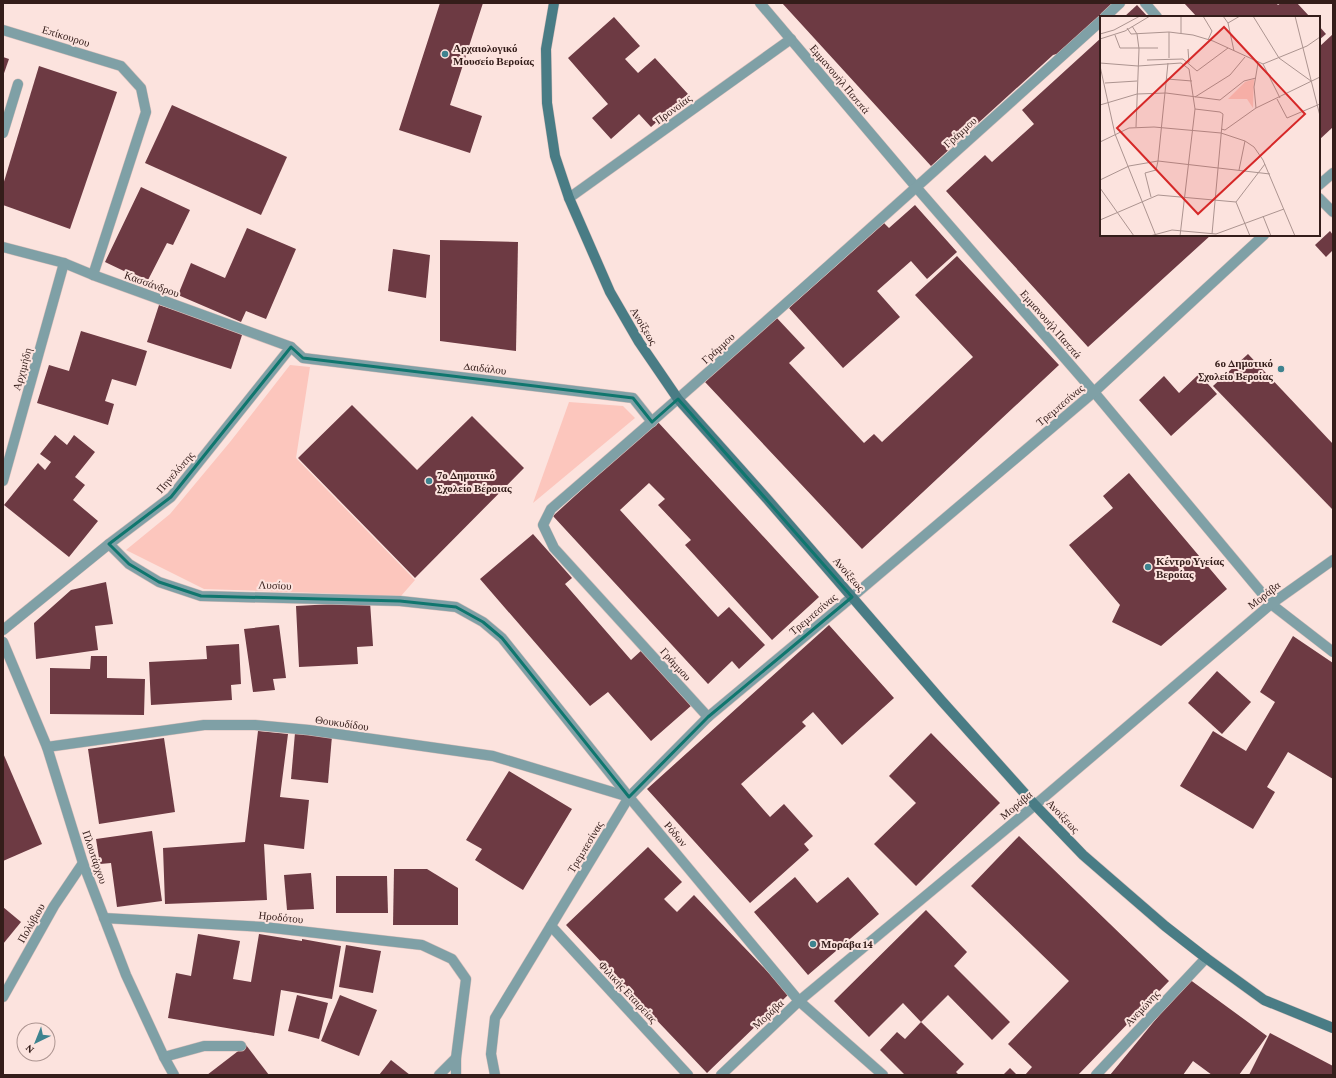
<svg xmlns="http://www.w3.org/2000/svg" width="1336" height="1078" viewBox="0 0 1336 1078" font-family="'Crimson Pro',serif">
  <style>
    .green { fill: #fcc6bd }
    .building { fill: #6d3a43 }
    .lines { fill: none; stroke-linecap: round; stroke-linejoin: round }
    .service-casing { stroke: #d8bfbb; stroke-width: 11 }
    .minor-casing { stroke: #d8bfbb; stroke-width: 11 }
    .tertiary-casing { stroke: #d8bfbb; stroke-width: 11 }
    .secondary-casing { stroke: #d8bfbb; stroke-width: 11 }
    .service { stroke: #7fa0a6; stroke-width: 10 }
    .minor { stroke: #7fa0a6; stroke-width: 10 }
    .tertiary { stroke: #7fa0a6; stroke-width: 10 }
    .secondary { stroke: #497c85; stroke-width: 10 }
    .marked { fill: none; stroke: #0f766e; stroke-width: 3; stroke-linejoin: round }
    .poi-dot { fill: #3e838f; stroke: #fce3de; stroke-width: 1.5 }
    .labels { text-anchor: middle; stroke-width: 4; stroke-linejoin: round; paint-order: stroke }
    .street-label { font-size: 11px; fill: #341d1a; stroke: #fce3de }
    .poi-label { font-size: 11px; font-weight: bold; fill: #341d1a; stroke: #fce3de; text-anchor: start }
    .inset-road { fill: none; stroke: #ac9490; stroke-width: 1 }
    .view { fill: #d62828; fill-opacity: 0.15; stroke: #d62828; stroke-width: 2 }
    .inset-edge { fill: none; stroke: #341d1a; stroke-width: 2 }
  </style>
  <rect width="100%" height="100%" fill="#fce3de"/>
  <g class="green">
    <path d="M 290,365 L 310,367 L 296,458 L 415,580 L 401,596 L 204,589 L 126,550 L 170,514 L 230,442 Z"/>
    <path d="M 569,402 L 623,406 L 635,418 L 533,503 Z"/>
  </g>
  <g class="building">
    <path d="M 440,3 L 483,3 L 450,105 L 482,116 L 470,153 L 399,130 Z"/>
    <path d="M 782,3 L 1118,3 L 1060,53 L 1053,55 L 931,166 Z"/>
    <path d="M 1184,3 L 1276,3 L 1278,5 L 1281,3 L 1297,3 L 1310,17 L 1197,17 Z"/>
    <path d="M 1137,5 L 1148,17 L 1124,17 Z"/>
    <path d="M 614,17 L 640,46 L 625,59 L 638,73 L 655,58 L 688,94 L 651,127 L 639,114 L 611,139 L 592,118 L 608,104 L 568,58 Z"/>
    <path d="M 1319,26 L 1326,34 L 1319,40 Z"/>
    <path d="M 1333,34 L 1333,127 L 1319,140 L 1319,47 Z"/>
    <path d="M 1101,38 L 1101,235 L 1211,235 L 1088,347 L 946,191 L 985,155 L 992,162 L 1034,124 L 1022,110 Z"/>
    <path d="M 3,57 L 9,59 L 3,76 Z"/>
    <path d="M 39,66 L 117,92 L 70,229 L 3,205 L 3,185 Z"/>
    <path d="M 172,105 L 287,157 L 261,215 L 145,163 Z"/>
    <path d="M 141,187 L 190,210 L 173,245 L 167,243 L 147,282 L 105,262 Z"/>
    <path d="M 915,205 L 957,252 L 927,279 L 911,261 L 877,291 L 900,317 L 843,368 L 789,308 L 884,223 L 889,228 Z"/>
    <path d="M 247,228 L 296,249 L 266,319 L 246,311 L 241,322 L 178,295 L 191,263 L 225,278 Z"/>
    <path d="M 1330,231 L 1333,235 L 1333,250 L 1326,257 L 1315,245 Z"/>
    <path d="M 440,240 L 518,242 L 516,351 L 440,341 Z"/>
    <path d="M 393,249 L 430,255 L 426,298 L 388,291 Z"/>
    <path d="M 957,256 L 1059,365 L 862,549 L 705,382 L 775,316 L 805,348 L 789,363 L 864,443 L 874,434 L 882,442 L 973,357 L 915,295 Z"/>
    <path d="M 159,305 L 243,332 L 231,369 L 147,342 Z"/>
    <path d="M 81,331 L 147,351 L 136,386 L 112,379 L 105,401 L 114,404 L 108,425 L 37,403 L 49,365 L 69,371 Z"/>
    <path d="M 1248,354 L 1333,444 L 1333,510 L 1213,386 Z"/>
    <path d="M 1199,374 L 1217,394 L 1171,436 L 1139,400 L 1164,376 L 1179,393 Z"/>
    <path d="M 352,405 L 417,470 L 472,416 L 524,468 L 415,578 L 298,458 Z"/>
    <path d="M 657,421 L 819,597 L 772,640 L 685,545 L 691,540 L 658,505 L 665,499 L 649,483 L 620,510 L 718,617 L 729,607 L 765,645 L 739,669 L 732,661 L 708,684 L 553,516 Z"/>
    <path d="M 55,435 L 67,445 L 74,435 L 95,452 L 75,477 L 85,485 L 73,500 L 98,521 L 69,557 L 4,505 L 38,463 L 45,470 L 51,462 L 40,454 Z"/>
    <path d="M 1129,473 L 1227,589 L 1161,646 L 1112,622 L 1120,605 L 1069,545 L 1113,508 L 1103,496 Z"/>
    <path d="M 533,534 L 572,578 L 565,584 L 631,660 L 643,649 L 692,705 L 651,741 L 608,692 L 590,706 L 480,579 Z"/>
    <path d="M 106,582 L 113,624 L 95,626 L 98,650 L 36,659 L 34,623 L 71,590 Z"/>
    <path d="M 370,602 L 373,646 L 357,647 L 358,664 L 299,667 L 296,606 Z"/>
    <path d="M 279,625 L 286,678 L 273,679 L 275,690 L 253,692 L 244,629 Z"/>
    <path d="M 829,625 L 894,698 L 842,745 L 813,712 L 802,722 L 806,726 L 741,784 L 770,817 L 784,804 L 813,836 L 804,844 L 809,850 L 750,903 L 647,789 Z"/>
    <path d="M 1293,636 L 1333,663 L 1333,779 L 1288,752 L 1267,787 L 1275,792 L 1253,829 L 1180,786 L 1213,731 L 1246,751 L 1275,702 L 1260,692 Z"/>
    <path d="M 239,644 L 241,684 L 231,685 L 232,700 L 151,705 L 149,662 L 207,659 L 206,646 Z"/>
    <path d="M 91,656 L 107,656 L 107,678 L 145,679 L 144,715 L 50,714 L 50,668 L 90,669 Z"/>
    <path d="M 1217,671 L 1251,702 L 1222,734 L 1188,703 Z"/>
    <path d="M 258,731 L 288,734 L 280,797 L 309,800 L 304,849 L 264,844 L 267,900 L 165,904 L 163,848 L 245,842 Z"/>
    <path d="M 295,733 L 332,736 L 328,783 L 291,779 Z"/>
    <path d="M 931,733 L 1000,803 L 916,886 L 874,844 L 916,803 L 889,776 Z"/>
    <path d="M 164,738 L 175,812 L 99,824 L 88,749 Z"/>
    <path d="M 3,753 L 42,844 L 3,861 Z"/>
    <path d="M 509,771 L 572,809 L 523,890 L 475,860 L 482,849 L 466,840 Z"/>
    <path d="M 152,831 L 162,901 L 117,907 L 111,863 L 100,864 L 96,839 Z"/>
    <path d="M 1019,836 L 1169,981 L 1078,1075 L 1025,1075 L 1032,1067 L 1008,1044 L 1069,981 L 971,886 Z"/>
    <path d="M 648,847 L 682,882 L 664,899 L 677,912 L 694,895 L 789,994 L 707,1073 L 566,925 Z"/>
    <path d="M 394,869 L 427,869 L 458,888 L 458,925 L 393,925 Z"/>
    <path d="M 311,873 L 314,909 L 287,910 L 284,875 Z"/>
    <path d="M 336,876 L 387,876 L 388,913 L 336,913 Z"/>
    <path d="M 795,877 L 817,903 L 848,877 L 879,914 L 808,975 L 754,912 Z"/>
    <path d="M 3,907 L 21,922 L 3,944 Z"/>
    <path d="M 926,910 L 967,952 L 954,966 L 1010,1022 L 992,1040 L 948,995 L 921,1022 L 964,1064 L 956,1072 L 959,1075 L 905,1075 L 880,1050 L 897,1032 L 905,1039 L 921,1022 L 903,1003 L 869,1037 L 834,1001 Z"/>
    <path d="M 198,934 L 240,941 L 233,979 L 251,982 L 259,934 L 302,941 L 302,939 L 341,946 L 332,999 L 281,990 L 274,1036 L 168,1018 L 176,973 L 191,976 Z"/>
    <path d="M 346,945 L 381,951 L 373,993 L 339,987 Z"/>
    <path d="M 1189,979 L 1267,1036 L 1239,1075 L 1212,1075 L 1193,1061 L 1183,1075 L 1110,1075 Z"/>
    <path d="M 297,995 L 328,1003 L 319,1039 L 288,1031 Z"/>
    <path d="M 340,995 L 377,1010 L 359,1056 L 321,1041 Z"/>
    <path d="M 1270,1033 L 1333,1066 L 1333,1075 L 1249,1075 Z"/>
    <path d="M 246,1045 L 269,1075 L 207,1075 Z"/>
    <path d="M 391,1060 L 410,1075 L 379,1075 Z"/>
    <path d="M 1010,1068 L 1017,1075 L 1003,1075 Z"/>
  </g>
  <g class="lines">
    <defs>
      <path id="service" d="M 3,133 L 18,84"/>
      <g id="minor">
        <path d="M 760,3 L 916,187 L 1094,392 L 1271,604 L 1333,652"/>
        <path d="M 1145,3 L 1157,17"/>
        <path d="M 1105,17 L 1120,3"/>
        <path d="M 3,30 L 121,66 L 141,88 L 146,112 L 93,275"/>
        <path d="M 569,198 L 791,39"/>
        <path d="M 1319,198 L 1333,212"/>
        <path d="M 3,247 L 64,263 L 93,275 L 291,347"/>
        <path d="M 3,481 L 64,263"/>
        <path d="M 109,544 L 129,564 L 159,582 L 201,596 L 400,601 L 456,607 L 483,622 L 502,638 L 629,797 L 799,1001 L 883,1075"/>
        <path d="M 3,630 L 109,544 L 171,497 L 291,347 L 303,358 L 633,398 L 652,422"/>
        <path d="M 708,717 L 554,548 L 543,525 L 551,509 C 737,349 919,185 1101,21"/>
        <path d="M 47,747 L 204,725 L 255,725 L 309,730 L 493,756 L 629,797"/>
        <path d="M 104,918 L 264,927 L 422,945 L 452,959 L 466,979 L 456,1058 L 456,1075"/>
        <path d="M 551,926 L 688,1075"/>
        <path d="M 3,997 L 54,906 L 83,863"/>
        <path d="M 164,1057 L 204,1046 L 241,1046"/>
        <path d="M 439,1075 L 456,1058"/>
        <path d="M 495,1075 L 491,1054 L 495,1018 L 629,797 L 708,717 L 852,597"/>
        <path d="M 721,1075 L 799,1001 L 1035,805 L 1271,604 L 1333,560"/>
        <path d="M 1096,1075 L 1206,958"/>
      </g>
      <g id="tertiary">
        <path d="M 1319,185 L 1333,173"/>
        <path d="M 852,597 L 1094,392 L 1264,235"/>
        <path d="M 3,642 L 47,747 L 83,863 L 126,975 L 164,1057 L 174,1075"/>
      </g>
      <path id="secondary" d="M 554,3 L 546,49 L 547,103 L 555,156 L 569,198 L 610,292 L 639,342 L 678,399 L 768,500 L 941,700 L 1035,805 L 1083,855 L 1165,926 L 1206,958 L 1264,1000 L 1333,1028"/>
    </defs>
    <use href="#service" class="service-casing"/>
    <use href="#minor" class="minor-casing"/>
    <use href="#tertiary" class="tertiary-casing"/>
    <use href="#secondary" class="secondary-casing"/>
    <use href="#service" class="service"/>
    <use href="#minor" class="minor"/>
    <use href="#tertiary" class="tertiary"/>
    <use href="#secondary" class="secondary"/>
  </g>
  <path class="marked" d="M 291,347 L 303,358 L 633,398 L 652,422 L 678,399 L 852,597 L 708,717 L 629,797 L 502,638 L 483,622 L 456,607 L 400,601 L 201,596 L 159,582 L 129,564 L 109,544 L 171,497 Z"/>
  <g class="poi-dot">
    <circle cx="445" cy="54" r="4"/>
    <circle cx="1281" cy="369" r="4"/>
    <circle cx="429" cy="481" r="4"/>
    <circle cx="1148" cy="567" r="4"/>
    <circle cx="813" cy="944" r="4"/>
  </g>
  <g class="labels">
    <g class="street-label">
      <text transform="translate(66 36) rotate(17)" y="4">Επίκουρου</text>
      <text transform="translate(840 79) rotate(50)" y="4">Εμμανουήλ Παππά</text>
      <text transform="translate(673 109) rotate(-36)" y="4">Προνοίας</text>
      <text transform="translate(960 132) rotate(-42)" y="4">Γράμμου</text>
      <text transform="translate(152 284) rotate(20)" y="4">Κασσάνδρου</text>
      <text transform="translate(1051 324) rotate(49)" y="4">Εμμανουήλ Παππά</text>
      <text transform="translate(644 326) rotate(59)" y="4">Ανοίξεως</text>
      <text transform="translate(718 348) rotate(-42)" y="4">Γράμμου</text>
      <text transform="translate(485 368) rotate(7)" y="4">Δαιδάλου</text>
      <text transform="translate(22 369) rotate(-74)" y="4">Αρχιμήδη</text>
      <text transform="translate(1060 405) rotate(-40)" y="4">Τρεμπεσίνας</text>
      <text transform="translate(175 472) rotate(-49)" y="4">Πηνελόπης</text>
      <text transform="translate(849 574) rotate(49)" y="4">Ανοίξεως</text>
      <text transform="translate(275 585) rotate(2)" y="4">Λυσίου</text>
      <text transform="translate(1264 595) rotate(-38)" y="4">Μοράβα</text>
      <text transform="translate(813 614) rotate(-40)" y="4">Τρεμπεσίνας</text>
      <text transform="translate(676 664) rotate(48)" y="4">Γράμμου</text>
      <text transform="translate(342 723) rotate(8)" y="4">Θουκυδίδου</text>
      <text transform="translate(1016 805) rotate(-40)" y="4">Μοράβα</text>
      <text transform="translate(1063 816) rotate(46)" y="4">Ανοίξεως</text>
      <text transform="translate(676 834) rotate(50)" y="4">Ρόδων</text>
      <text transform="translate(585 847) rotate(-59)" y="4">Τρεμπεσίνας</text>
      <text transform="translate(95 857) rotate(71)" y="4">Πλουτάρχου</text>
      <text transform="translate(281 917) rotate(6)" y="4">Ηροδότου</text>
      <text transform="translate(31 923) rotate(-60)" y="4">Πολύβιου</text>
      <text transform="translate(628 992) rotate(47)" y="4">Φιλικής Εταιρείας</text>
      <text transform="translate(1142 1008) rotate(-47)" y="4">Ανεμώνης</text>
      <text transform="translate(768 1014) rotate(-43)" y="4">Μοράβα</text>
    </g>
    <g class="poi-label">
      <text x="453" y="52">Αρχαιολογικό<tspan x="453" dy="13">Μουσείο Βεροίας</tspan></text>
      <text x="1273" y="367" text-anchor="end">6ο Δημοτικό<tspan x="1273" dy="13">Σχολείο Βεροίας</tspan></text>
      <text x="437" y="479">7ο Δημοτικό<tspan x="437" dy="13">Σχολείο Βέροιας</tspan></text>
      <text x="1156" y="565">Κέντρο Υγείας<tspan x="1156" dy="13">Βεροίας</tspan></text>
      <text x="821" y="948">Μοράβα 14</text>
    </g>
  </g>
  <g transform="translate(1100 16)">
    <rect width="220" height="220" fill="#fce3de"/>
    <path d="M 154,63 L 153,92 L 147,83 L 128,83 L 145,66 Z" fill="#fcc6bd"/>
    <path class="inset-road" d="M 81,0 L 81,17M 103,0 L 112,15 L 108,24M 123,0 L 128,7 L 134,35M 153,0 L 179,42 L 211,65M 195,0 L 220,100M 128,7 L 140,0M 32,10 L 37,18 L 39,33 L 36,111M 27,12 L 31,18 L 69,16 L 93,19 L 113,25 L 163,48 L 207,30 L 220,21M 0,18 L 14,14 L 40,0M 15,19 L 20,32 L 58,32M 0,23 L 25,15 L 50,0M 88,33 L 89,47M 69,42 L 69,16M 47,44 L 83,43 L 97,55 L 128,32M 0,47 L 38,50 L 81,47 L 89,53 L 95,93 L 80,220M 163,48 L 180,82M 0,50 L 15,118 L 56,220M 67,63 L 92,65M 5,67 L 37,65M 95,81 L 130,59 L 145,41M 177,83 L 187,102 L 220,88M 0,89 L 37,78 L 66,77 L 120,84 L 144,65 L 156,62M 156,92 L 220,61M 95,93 L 120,96 L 123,98 L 112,218M 121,113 L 125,114 L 156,92 L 154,71 L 158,47M 0,126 L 29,112 L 54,111 L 121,117 L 145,125 L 154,131 L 163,144 L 195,220M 139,154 L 145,125M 0,164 L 29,150 L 58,145 L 170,158M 0,172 L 34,220M 51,181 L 45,157 L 56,154 L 58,145 L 68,47M 136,186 L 165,148M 136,186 L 150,220M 163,200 L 171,220M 0,204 L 58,179 L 136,186M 50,220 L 72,214 L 116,218 L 184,193"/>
    <path class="view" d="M 124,11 L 205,98 L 98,198 L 17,112 Z"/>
    <rect width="220" height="220" class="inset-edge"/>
  </g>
  <rect width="1336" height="1078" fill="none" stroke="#341d1a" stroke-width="8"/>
  <g transform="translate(36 1042) rotate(223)"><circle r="19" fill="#fce3de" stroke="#ac9490"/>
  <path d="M0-3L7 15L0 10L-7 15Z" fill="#3e838f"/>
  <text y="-6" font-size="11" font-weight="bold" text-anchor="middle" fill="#341d1a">N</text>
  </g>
</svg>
